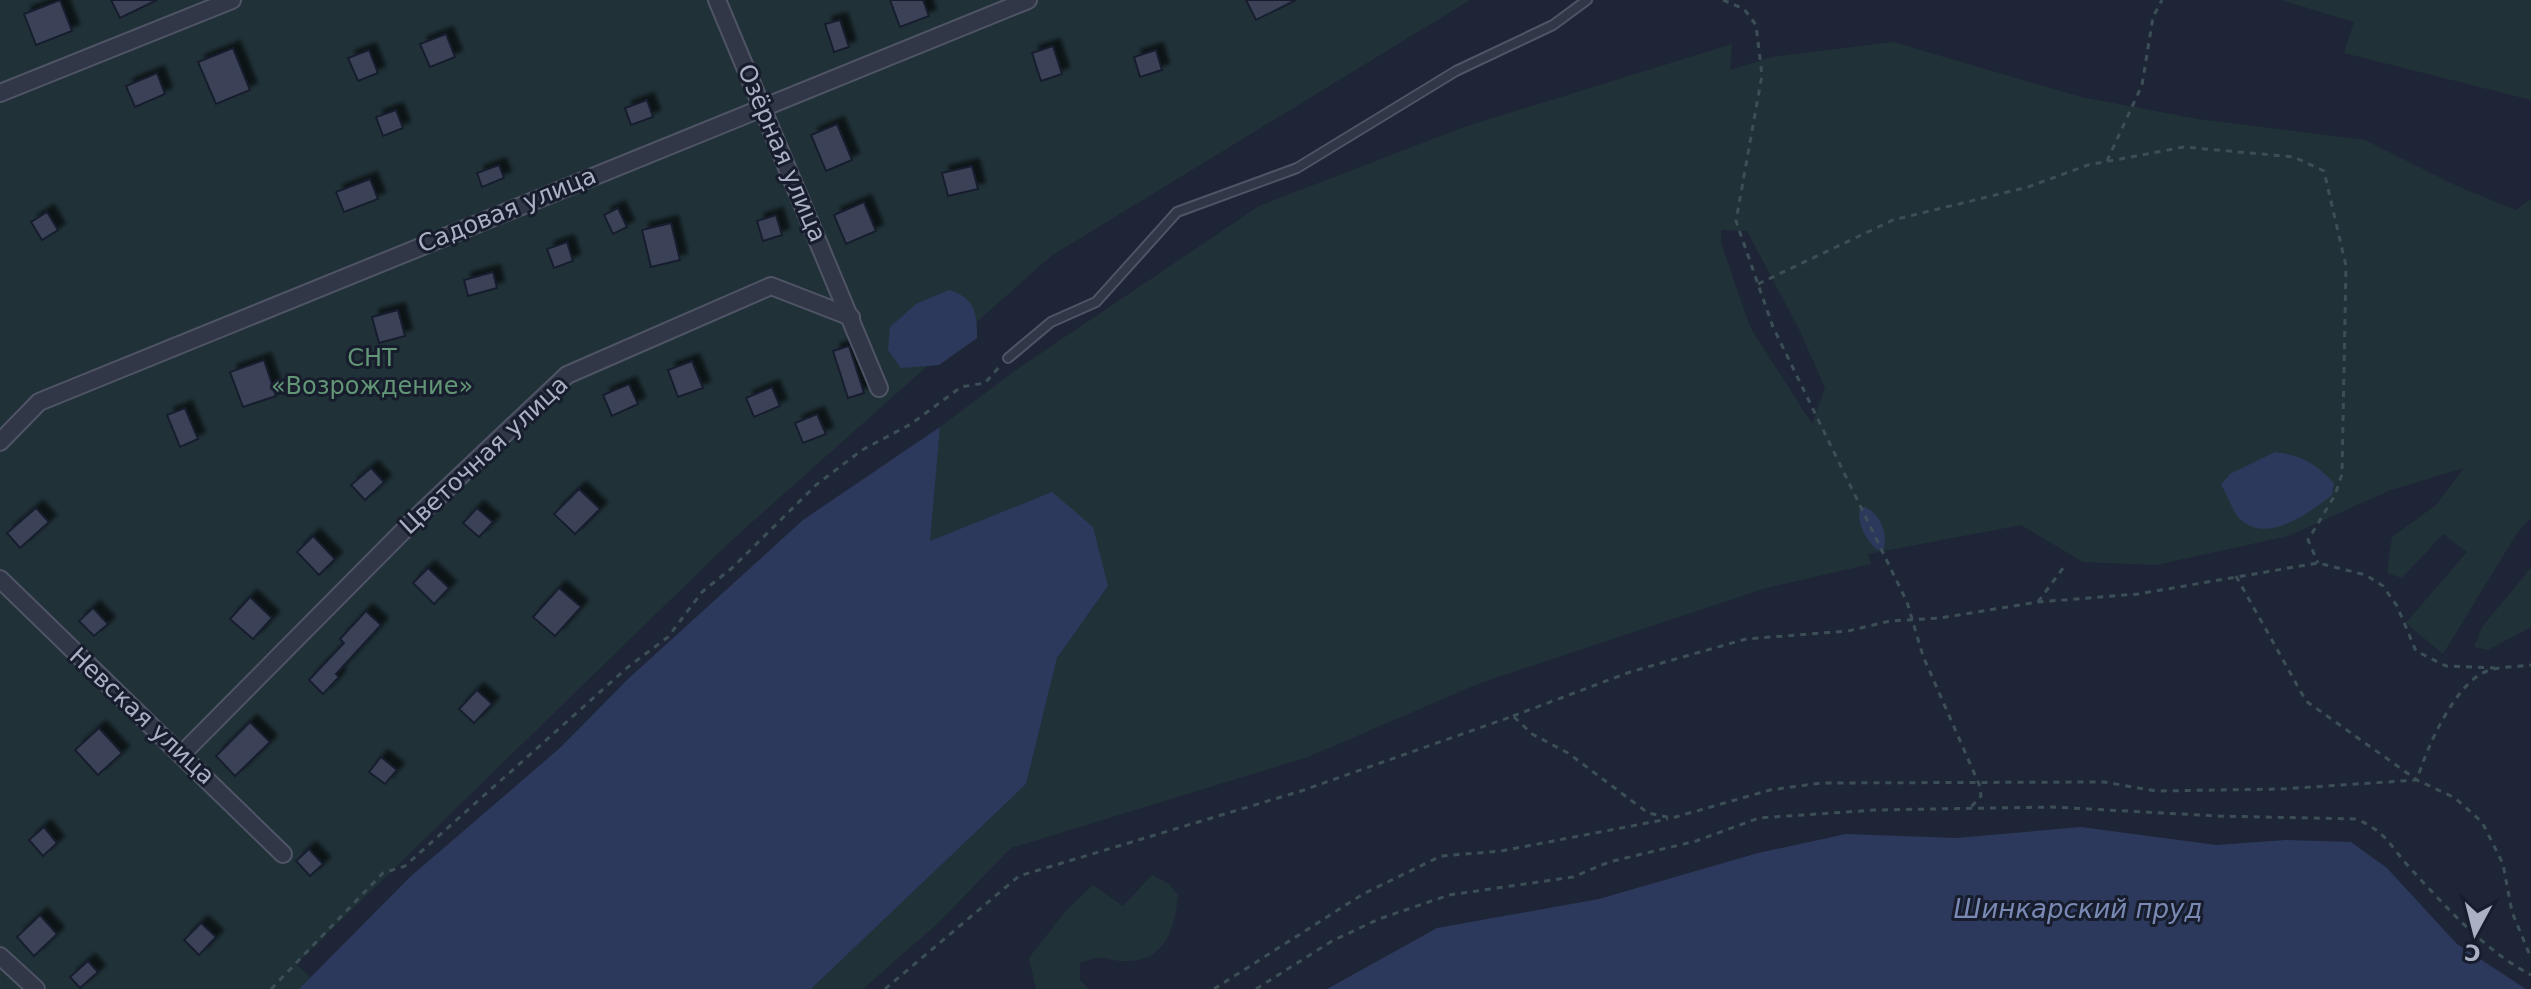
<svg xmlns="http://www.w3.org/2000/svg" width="2531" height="989" viewBox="0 0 2531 989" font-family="'DejaVu Sans',sans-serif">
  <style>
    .green { fill: #203238; fill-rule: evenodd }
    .water { fill: #2d395c }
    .building { fill: #3a4258; stroke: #191f2e; stroke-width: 2; filter: url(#shadow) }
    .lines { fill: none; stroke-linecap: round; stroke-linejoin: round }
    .service-casing { stroke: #4f5466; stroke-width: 12 }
    .minor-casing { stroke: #4f5466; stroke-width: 20 }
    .path { stroke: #3d4f56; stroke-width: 3; stroke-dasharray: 6 6; stroke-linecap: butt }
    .service { stroke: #323748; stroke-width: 8 }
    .minor { stroke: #323748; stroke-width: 16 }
    .labels { text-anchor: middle; stroke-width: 6; stroke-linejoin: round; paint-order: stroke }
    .street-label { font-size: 24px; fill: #abb1c5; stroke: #171d2c }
    .park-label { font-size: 24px; fill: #629676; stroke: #171d2c }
    .water-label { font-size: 26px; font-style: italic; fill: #7989b4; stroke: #171d2c }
  </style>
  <defs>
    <filter id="shadow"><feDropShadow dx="7" dy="-7" stdDeviation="2" flood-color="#0009"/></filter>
  </defs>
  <rect width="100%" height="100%" fill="#1e2537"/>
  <g class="green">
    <path d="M 0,0 L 1470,0 L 1051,256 L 733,539 L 296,964 L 310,977 L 299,989 L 0,989 Z"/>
    <path d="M 2281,0 L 2531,0 L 2531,100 L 2344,53 L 2354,22 Z"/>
    <path d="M 1893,42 L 2081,97 L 2198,119 L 2365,140 L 2457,186 L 2516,210 L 2531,199 L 2531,518 L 2517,533 L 2443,654 L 2406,623 L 2467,552 L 2443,534 L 2402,578 L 2387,573 L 2392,537 L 2436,505 L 2464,468 L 2391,490 L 2288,536 L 2156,565 L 2083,562 L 2021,525 L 1868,554 L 1871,564 L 1766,588 L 1480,683 L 1308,757 L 1011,848 L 937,924 L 863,989 L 811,989 L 1026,784 L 1057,658 L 1108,586 L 929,542 L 940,427 L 1016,370 L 1259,206 L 1464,127 L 1732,44 L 1730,70 L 1772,57 ZM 1721,230 L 1747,231 L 1800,331 L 1825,388 L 1812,424 L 1750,327 L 1721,243 Z"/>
    <path d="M 2531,568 L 2531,627 L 2488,650 L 2474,647 L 2482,627 Z"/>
    <path d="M 1152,875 L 1169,884 L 1178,895 C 1175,926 1166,961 1128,961 C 1103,962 1110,952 1080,963 L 1080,980 L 1089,989 L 1036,989 L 1029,958 L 1065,912 L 1093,885 L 1123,906 Z"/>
  </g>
  <g class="water">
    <path d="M 949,290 C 975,298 977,313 977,338 L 939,365 L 901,368 L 888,350 L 890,327 L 916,304 Z"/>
    <path d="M 940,427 L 930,541 L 1052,492 L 1093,527 L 1108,586 L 1057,658 L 1026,784 L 811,989 L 299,989 L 410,877 L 561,747 L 628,679 L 803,520 Z"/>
    <path d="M 2275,452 C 2301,455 2315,463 2334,483 L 2332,495 C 2309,513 2267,545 2240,519 C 2232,511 2228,495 2221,485 L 2230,474 Z"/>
    <path d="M 1861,506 C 1879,510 1888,532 1884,549 L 1877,550 C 1866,539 1855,523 1861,506 Z"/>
    <path d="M 2081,827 L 2216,845 L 2286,840 L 2351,842 L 2387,868 L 2457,944 L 2526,989 L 1327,989 L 1437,928 L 1599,899 L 1758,853 L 1846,834 L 1956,838 Z"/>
  </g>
  <g class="building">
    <path d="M 60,0 L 72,31 L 36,45 L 24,14 Z"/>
    <path d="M 111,0 L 157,0 L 120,18 Z"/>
    <path d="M 890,0 L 923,0 L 929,16 L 900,27 Z"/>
    <path d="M 1246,0 L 1296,0 L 1256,20 Z"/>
    <path d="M 840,20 L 849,47 L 834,52 L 825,24 Z"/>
    <path d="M 446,34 L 455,57 L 430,67 L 420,44 Z"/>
    <path d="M 1053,46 L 1062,74 L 1041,81 L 1032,53 Z"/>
    <path d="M 233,48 L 250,90 L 216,104 L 198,62 Z"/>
    <path d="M 369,50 L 378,73 L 358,81 L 348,58 Z"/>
    <path d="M 1156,50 L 1162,70 L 1140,77 L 1134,57 Z"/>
    <path d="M 157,73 L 165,94 L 135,107 L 126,86 Z"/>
    <path d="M 647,100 L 653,117 L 631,125 L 625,108 Z"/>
    <path d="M 396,110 L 403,128 L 383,136 L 376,117 Z"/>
    <path d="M 837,124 L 852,160 L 826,171 L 811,135 Z"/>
    <path d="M 499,165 L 504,178 L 482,187 L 477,173 Z"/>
    <path d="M 972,166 L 978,189 L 948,196 L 942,173 Z"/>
    <path d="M 370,179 L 378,199 L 344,212 L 336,192 Z"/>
    <path d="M 864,202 L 876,231 L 846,244 L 834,215 Z"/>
    <path d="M 618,208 L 627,227 L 613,234 L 604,215 Z"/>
    <path d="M 47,212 L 58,230 L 42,240 L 31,222 Z"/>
    <path d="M 776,215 L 782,235 L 763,241 L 757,221 Z"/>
    <path d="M 671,223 L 680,260 L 651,267 L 642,230 Z"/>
    <path d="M 567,242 L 573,261 L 554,268 L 547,249 Z"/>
    <path d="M 493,272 L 497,288 L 468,296 L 464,280 Z"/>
    <path d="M 398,310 L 405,336 L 379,343 L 372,317 Z"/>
    <path d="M 849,346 L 864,393 L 848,398 L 833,351 Z"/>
    <path d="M 264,360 L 276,396 L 243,407 L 230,372 Z"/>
    <path d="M 692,361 L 703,388 L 678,397 L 668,370 Z"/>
    <path d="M 629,384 L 638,404 L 612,416 L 603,395 Z"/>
    <path d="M 772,387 L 780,406 L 754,417 L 746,398 Z"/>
    <path d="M 185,408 L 198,439 L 180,447 L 167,415 Z"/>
    <path d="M 817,414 L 826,434 L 803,443 L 795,423 Z"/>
    <path d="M 371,468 L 384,482 L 365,500 L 351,485 Z"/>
    <path d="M 579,489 L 600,509 L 575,534 L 554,514 Z"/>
    <path d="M 36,508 L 49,522 L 20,548 L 7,533 Z"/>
    <path d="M 477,508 L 493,522 L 479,537 L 463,523 Z"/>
    <path d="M 313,536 L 335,559 L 319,575 L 297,552 Z"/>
    <path d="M 428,568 L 449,588 L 434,604 L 413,583 Z"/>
    <path d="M 559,588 L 581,607 L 555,636 L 533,617 Z"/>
    <path d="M 250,597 L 272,618 L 253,639 L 230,619 Z"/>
    <path d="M 93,608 L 108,624 L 94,636 L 79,621 Z"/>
    <path d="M 366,611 L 381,625 L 336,674 L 339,677 L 323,694 L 309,680 L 344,643 L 340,639 Z"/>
    <path d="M 477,690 L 492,704 L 474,723 L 459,709 Z"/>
    <path d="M 250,722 L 270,742 L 235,776 L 216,756 Z"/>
    <path d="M 99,728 L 122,753 L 98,775 L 75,750 Z"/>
    <path d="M 381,757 L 397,770 L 385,784 L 369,772 Z"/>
    <path d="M 44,827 L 57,843 L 43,856 L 29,840 Z"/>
    <path d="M 309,849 L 323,864 L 310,876 L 296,861 Z"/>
    <path d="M 40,915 L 57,934 L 34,956 L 17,937 Z"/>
    <path d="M 201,923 L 216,937 L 199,955 L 184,940 Z"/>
    <path d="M 88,961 L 98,972 L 80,988 L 70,977 Z"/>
  </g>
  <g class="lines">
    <defs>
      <path id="service" d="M 1008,358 L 1051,322 L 1096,302 L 1177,212 L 1297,168 L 1456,71 L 1553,25 L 1587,0"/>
      <g id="minor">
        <path d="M 717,0 L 879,388"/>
        <path d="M 0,93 L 232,0"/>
        <path d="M 0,442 L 39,402 L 1028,0"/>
        <path d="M 0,579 L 283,854"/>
        <path d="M 182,754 L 422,512 L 567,375 L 771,286 L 851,317"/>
        <path d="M 0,956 L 36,989"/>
      </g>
    </defs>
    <use href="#service" class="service-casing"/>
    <use href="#minor" class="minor-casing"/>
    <g class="path">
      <path d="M 1723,0 L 1744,9 L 1756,25 L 1762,75 L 1736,221 L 1773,327 L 1907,602 L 1923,656 L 1979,784 L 1981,796 L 1970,808"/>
      <path d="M 2107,161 L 2142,85 L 2153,17 L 2162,0"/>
      <path d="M 1758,284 L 1893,220 L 2028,187 L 2088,165 L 2184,147 L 2294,157 L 2324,171 L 2346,266 L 2342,474 L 2335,495 L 2308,540 L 2318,563"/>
      <path d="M 2236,576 L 2306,701 L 2417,780 L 2455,798 L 2482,822 L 2503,864 L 2512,912 L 2531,958"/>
      <path d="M 2038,602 L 2066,564"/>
      <path d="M 1513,716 L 1630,672 L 1746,639 L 1848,631 L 1890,621 L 1940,618 L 2038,602 L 2138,594 L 2318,563 L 2366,575 L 2383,586 L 2397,606 L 2416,651 L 2446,666 L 2495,668"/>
      <path d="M 271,989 L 383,873 L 405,866 L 628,667 L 668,637 L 702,592 L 732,568 L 816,485 L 862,450 L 911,424 L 961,387 L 985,383 L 1000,366"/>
      <path d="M 885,989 L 1019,876 L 1301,791 L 1513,716 L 1532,734 L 1568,753 L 1648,813 L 1672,818 L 1770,790 L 1821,783 L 2104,782 L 2156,791 L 2281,789 L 2417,780 C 2426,749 2455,683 2487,671 C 2501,666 2517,667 2531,665"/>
      <path d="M 1214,989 L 1363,894 L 1441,856 L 1501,851 L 1668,819"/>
      <path d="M 1256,989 L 1332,941 L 1379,919 L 1449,895 L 1573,877 L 1609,862 L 1696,841 L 1759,818 L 1875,810 L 2052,807 L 2218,816 L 2356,819 C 2387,832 2389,845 2410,868 C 2446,907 2484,950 2531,975"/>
    </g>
    <use href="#service" class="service"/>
    <use href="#minor" class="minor"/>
  </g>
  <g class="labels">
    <g class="street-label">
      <text transform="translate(782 153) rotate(67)" y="8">Озёрная улица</text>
      <text transform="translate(507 210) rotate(-22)" y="8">Садовая улица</text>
      <text transform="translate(484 455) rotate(-43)" y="8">Цветочная улица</text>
      <text transform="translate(142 716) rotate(43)" y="8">Невская улица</text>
    </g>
    <g class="park-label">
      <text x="372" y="366">СНТ<tspan x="372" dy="28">«Возрождение»</tspan></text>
    </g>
    <g class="water-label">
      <text x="2078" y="918">Шинкарский пруд</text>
    </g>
  </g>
  <g transform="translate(2475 933) rotate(187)" stroke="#171d2c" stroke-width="6" paint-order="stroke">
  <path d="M0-6L14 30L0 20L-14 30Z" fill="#abb1c5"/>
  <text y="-12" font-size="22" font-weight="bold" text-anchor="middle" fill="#abb1c5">С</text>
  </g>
</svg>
